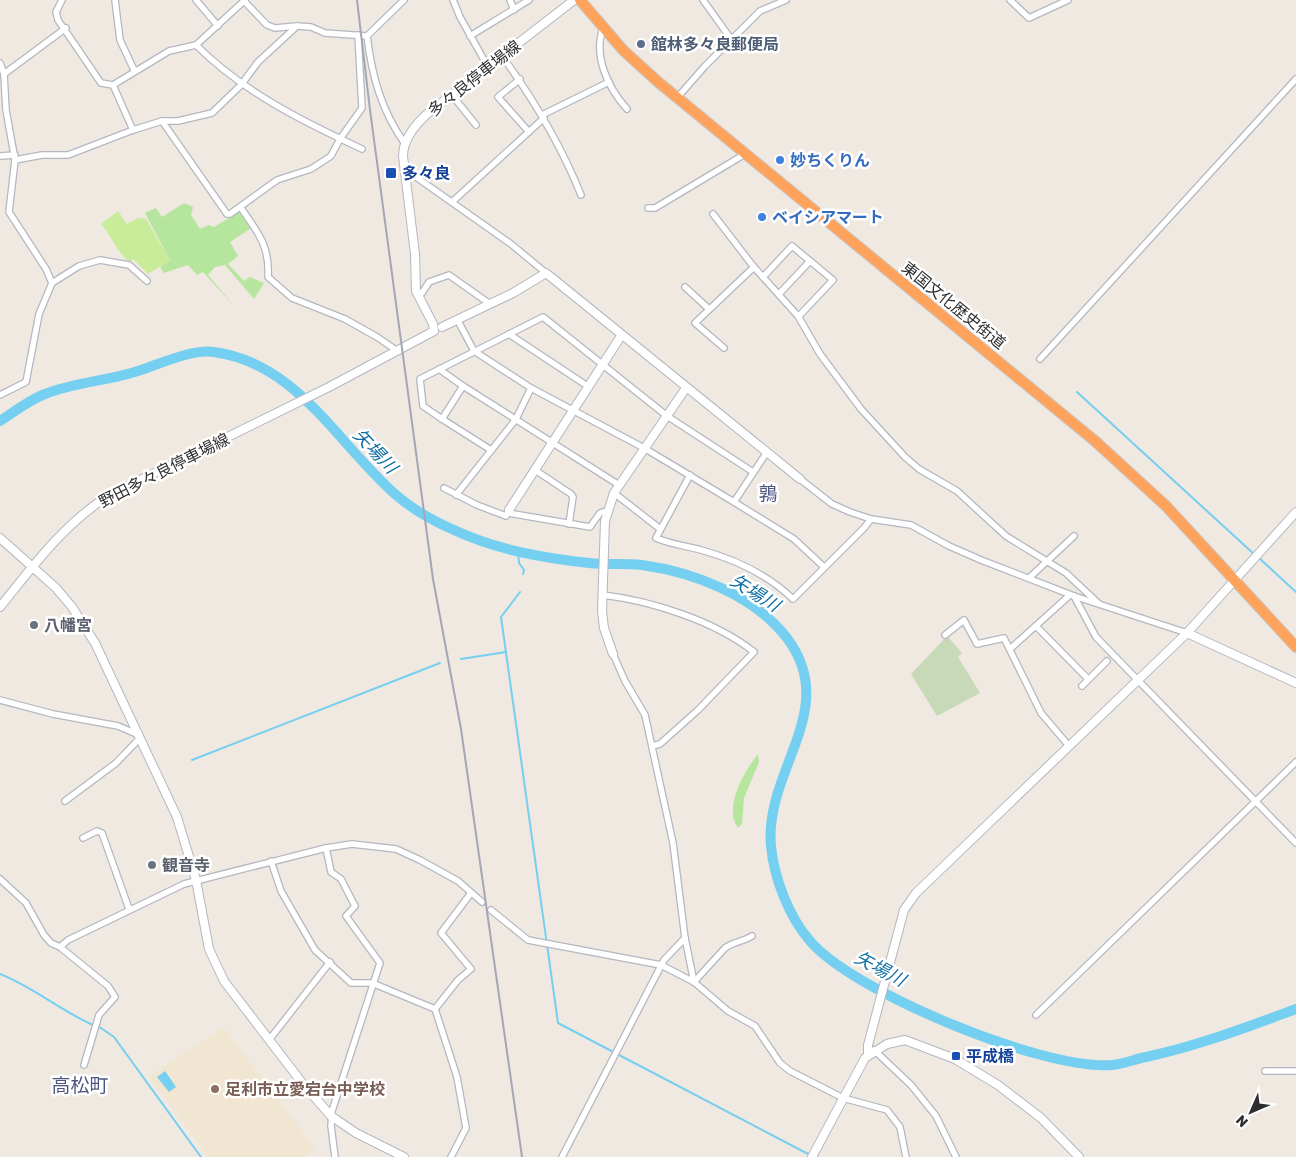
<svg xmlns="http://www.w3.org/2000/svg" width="1296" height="1157" viewBox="0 0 1296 1157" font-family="Rubik,'Noto Sans JP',sans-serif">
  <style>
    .education { fill: #f0e6d1 }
    .green { fill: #b6e59e }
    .cemetery { fill: #c8d9b8 }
    .pitch { fill: #c9ec9a }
    .water { fill: #75cff0 }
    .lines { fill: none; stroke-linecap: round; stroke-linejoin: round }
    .stream { stroke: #75cff0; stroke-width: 2 }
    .river { stroke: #75cff0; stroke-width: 10 }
    .street-casing { stroke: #b4b7c1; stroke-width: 8 }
    .secondary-casing { stroke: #b4b7c1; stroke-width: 10 }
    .highway-casing { stroke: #c9c9c9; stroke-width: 12 }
    .street { stroke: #fff; stroke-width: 5.5 }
    .secondary { stroke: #fff; stroke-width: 8 }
    .highway { stroke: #ffa35c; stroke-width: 10 }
    .rail { stroke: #a3a6b8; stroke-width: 2 }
    .service-dot { fill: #5c6f8a; stroke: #fff; stroke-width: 2 }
    .shop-dot { fill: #3f7fe0; stroke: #fff; stroke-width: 2 }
    .transit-dot { fill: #1a4fb4; stroke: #fff; stroke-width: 2 }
    .worship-dot { fill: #6b7280; stroke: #fff; stroke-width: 2 }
    .education-dot { fill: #8d6e63; stroke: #fff; stroke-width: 2 }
    .labels { text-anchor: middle; stroke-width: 5; stroke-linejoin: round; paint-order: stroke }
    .service-label { font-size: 16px; font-weight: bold; fill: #4e5e75; stroke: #fff; text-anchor: start }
    .street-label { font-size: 16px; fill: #2e2e2e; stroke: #fff }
    .shop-label { font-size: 16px; font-weight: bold; fill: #366cbe; stroke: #fff; text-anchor: start }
    .transit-label { font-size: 16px; font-weight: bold; fill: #164399; stroke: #fff; text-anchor: start }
    .worship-label { font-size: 16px; font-weight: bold; fill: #5b616d; stroke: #fff; text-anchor: start }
    .education-label { font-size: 16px; font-weight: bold; fill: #785e54; stroke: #fff; text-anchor: start }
    .water-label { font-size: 18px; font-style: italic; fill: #0d6fa3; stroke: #fff }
    .quarter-label { font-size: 19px; fill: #4d5680; stroke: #fff }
  </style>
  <rect width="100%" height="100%" fill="#efe9e1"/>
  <path class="education" d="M 224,1027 L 315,1148 L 304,1157 L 208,1157 L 149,1076 Z"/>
  <g class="green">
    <path d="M 184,203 L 193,207 L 191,215 L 200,229 L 209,225 L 214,227 L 237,213 L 242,213 L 253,227 L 230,242 L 238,256 L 228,264 L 244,281 L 250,277 L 264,283 L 254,299 L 225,265 L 215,267 L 208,275 L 235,307 L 203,272 L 197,275 L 188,265 L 164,273 L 160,267 L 170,260 L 145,213 L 156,208 L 162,217 Z"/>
    <path d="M 758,754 L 759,762 L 744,798 L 742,824 L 738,828 C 723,807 744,772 758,754 Z"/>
  </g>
  <path class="cemetery" d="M 947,636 L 962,653 L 958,657 L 980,693 L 937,716 L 911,674 Z"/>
  <path class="pitch" d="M 118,211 L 127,224 L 138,218 L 146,219 L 170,260 L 148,274 L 133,259 L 130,262 C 116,252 112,236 101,224 Z"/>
  <path class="water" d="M 165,1071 L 176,1087 L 169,1092 L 157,1077 Z"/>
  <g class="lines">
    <g class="stream">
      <path d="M 1077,392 L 1255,555"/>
      <path d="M 518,552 L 519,563 L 524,570 L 523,574"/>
      <path d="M 1259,558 L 1296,592"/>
      <path d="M 520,592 L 501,617 L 558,1023 L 810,1155"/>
      <path d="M 461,659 L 506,652"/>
      <path d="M 192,760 L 440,663"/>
      <path d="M 0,974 C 35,988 59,1010 93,1025"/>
      <path d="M 98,1026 L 114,1037 L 201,1157"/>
    </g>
    <path class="river" d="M 0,421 C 14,412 29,400 45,394 C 75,382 108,381 138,371 C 160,364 191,349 214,352 C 297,363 337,443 395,494 C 412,509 433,521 454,530 C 497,550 543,558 589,563 C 607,565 624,563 642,565 C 693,572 754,595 787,638 C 841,710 764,770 771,846 C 774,878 789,917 810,941 C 854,993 1046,1071 1112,1065 C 1124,1064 1135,1059 1146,1057 C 1198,1046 1247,1027 1296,1009"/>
    <defs>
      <g id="street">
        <path d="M 62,0 L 56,12 L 58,20 L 101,83 L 113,85"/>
        <path d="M 115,0 L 120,40 L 134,70"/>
        <path d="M 196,0 L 218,26"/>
        <path d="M 453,0 L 460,17 L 488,67"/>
        <path d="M 510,0 L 514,10"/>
        <path d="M 703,0 L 731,39"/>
        <path d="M 1010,0 L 1029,18 L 1068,0"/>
        <path d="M 244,1 L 267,25 L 275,28 L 297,26 L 311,27 L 325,33 L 367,36 L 404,0"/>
        <path d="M 603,28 C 593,56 608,88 627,109"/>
        <path d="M 367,36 C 372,76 381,110 405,144"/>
        <path d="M 470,36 L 529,0"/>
        <path d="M 196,45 C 243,92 302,121 362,149"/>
        <path d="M 502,56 C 534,100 561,145 581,195"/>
        <path d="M 0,63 L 4,74 L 6,110 L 15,160 L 9,212 L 46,269 L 52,283 L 39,314 L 26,382 L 0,395"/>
        <path d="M 4,74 L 66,28"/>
        <path d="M 520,79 L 498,97 L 529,132"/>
        <path d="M 452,95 L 476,125"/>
        <path d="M 677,98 L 705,66 L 760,11 L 786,0"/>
        <path d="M 542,115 L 609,82"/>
        <path d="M 162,121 L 227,214 L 230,214 L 277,180 L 311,169 L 331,156 L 340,139 L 362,108 L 358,35"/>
        <path d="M 133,130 L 113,85 L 169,51 L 196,45 L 245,0"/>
        <path d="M 0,156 L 15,155"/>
        <path d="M 15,160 L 42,155 L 68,155 L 133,130 L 162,121 L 178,121 L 212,113 L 241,85 L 258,62 L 297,26"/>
        <path d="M 406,174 L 416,177 L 511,244 L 546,273"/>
        <path d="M 452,202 L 544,118"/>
        <path d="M 241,208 C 258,232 270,247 268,277 L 292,298 L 345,319 L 377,337 L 396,350"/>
        <path d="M 648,208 L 655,208 L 740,157 L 743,152"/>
        <path d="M 713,214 L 753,266 L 798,316 L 820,354 L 861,409 L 905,457 L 919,469 L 957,491 L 1006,536 L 1066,573 L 1099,604"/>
        <path d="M 763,277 L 792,246 L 833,280 L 799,316"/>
        <path d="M 52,283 L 79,266 L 100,260 L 129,265 L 147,281"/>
        <path d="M 685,287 L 709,309"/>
        <path d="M 417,294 L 422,293 L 429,282 L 449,275 L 490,304"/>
        <path d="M 779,294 L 810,261"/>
        <path d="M 457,319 L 474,351 L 531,388 L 644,448 L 734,502 L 794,539 L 824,567"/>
        <path d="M 509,334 L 589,387"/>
        <path d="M 724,348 L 695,323 L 754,267"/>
        <path d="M 1040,359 L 1296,79"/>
        <path d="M 439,369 L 463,386"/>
        <path d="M 442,419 L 423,406 L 420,379 L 543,317 L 667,416 L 753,472"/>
        <path d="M 491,450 L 442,419 L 463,386 L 619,485"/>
        <path d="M 535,470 L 571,494 L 573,497 L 569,524"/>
        <path d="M 690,475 L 656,538 C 670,544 686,546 701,550 C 734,559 768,575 793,599 L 864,528 L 871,519"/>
        <path d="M 800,479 L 832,504 L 850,512 L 871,519 L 911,525 L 949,546 L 981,560 L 1074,596 L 1187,633"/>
        <path d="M 444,488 L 477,505 L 506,516 L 508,512"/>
        <path d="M 614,493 L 659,528"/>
        <path d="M 456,495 L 516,419 L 531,388"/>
        <path d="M 734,502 L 767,452"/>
        <path d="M 508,513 L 590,527 L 600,513 L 606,511"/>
        <path d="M 1029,578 L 1074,536"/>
        <path d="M 603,595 C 652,601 715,621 754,652 L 698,710 L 660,744 L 652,746"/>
        <path d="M 1074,596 L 1096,637 L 1296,843"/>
        <path d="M 1036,626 L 1088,679"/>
        <path d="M 945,635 L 964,620 L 977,644 L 1004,638 L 1041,713 L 1069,746"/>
        <path d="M 1010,649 L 1070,595"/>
        <path d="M 613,654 L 625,681 L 645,715 L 673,843 L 685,938 L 694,982"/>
        <path d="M 1082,686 L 1107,661"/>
        <path d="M 0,700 L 53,714 L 118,726 L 139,735"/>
        <path d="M 65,801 L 116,763 L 140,738"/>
        <path d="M 83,838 L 97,831 L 102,833 L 129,909"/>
        <path d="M 326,848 L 331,872 L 341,879 L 355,906 L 346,916 L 380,963 L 332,1111 L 331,1126 L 335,1157"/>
        <path d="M 271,861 L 281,891 L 315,950 L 351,983 L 372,983 L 435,1009 L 458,980 L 471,969 L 441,933 L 471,893"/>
        <path d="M 0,879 L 26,903 L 44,935 L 51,943 L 60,947 L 108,986 L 115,997 L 99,1015 L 84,1065"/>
        <path d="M 491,910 L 528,940 L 661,965 L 694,982 L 728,1011 L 755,1026 L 780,1063 L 790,1071 L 843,1098 L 887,1110 L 900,1127 L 906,1157"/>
        <path d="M 60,947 L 68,940 L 184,884 L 326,848 L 352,844 L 396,849 L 420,860 L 458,881 L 482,902"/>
        <path d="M 694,982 L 725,948 C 733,942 742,942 752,936"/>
        <path d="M 435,1009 L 457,1077 L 466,1128 L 451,1157"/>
        <path d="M 1036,1015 L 1296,762"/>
        <path d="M 269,1040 L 330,962"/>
        <path d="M 874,1050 L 911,1085 L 936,1116 L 956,1157"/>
        <path d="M 1265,1071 L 1296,1071"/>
        <path d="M 562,1157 L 664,960 L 685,938"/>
      </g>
      <g id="secondary">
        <path d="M 442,327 L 513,293 L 546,273 L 800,479"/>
        <path d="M 509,510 L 621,336"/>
        <path d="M 0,538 L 56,588 L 72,607 L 95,643 L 177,817 L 196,880 L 209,949 L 224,981 L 303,1084 L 331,1116 L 356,1133 L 404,1157"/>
        <path d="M 0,607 C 33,566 64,524 108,496 L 329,387 L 434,331 L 433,324 L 416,291 L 415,254 L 403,156 C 403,140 415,125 427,114 L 574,0"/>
        <path d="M 1187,633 L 1296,683"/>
        <path d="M 613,654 L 604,628 L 602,611 L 605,521 L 614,493 L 686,388"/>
        <path d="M 868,1054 L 868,1045 L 904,910 L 916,893 L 1187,633 L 1296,512"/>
        <path d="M 812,1157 L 865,1058 L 887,1044 L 905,1040 L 955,1059 L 998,1085 L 1041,1118 L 1079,1157"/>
      </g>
      <path id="highway" d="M 580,0 L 623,50 L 657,81 L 1095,441 L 1166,506 L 1296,647"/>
    </defs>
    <use href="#street" class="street-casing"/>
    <use href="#secondary" class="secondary-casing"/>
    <use href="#highway" class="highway-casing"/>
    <use href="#street" class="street"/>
    <use href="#secondary" class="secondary"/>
    <use href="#highway" class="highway"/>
    <path class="rail" d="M 357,0 L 370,110 L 433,579 L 461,729 L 522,1157"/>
  </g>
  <circle class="service-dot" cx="641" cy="44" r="5"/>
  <g class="shop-dot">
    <circle cx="780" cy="160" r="5"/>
    <circle cx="762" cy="217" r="5"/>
  </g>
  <g class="transit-dot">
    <rect x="385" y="167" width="12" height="12" rx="2.5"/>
    <rect x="951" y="1051" width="10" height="10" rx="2.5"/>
  </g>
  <g class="worship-dot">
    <circle cx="34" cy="625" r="5"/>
    <circle cx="152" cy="865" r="5"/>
  </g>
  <circle class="education-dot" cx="215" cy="1089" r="5"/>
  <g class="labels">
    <g class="service-label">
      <text x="651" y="50">館林多々良郵便局</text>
    </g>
    <g class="street-label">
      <text transform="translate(474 78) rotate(-38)" y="6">多々良停車場線</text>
      <text transform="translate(954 305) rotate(39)" y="6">東国文化歴史街道</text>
      <text transform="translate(164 470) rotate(-27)" y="6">野田多々良停車場線</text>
    </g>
    <g class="shop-label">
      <text x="790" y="166">妙ちくりん</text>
      <text x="772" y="223">ベイシアマート</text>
    </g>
    <g class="transit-label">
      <text x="402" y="179">多々良</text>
      <text x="966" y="1062">平成橋</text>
    </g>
    <g class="worship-label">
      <text x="44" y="631">八幡宮</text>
      <text x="162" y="871">観音寺</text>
    </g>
    <g class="education-label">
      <text x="225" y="1095">足利市立愛宕台中学校</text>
    </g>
    <g class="water-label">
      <text transform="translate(375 451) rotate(46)" y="6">矢場川</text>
      <text transform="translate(755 593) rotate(32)" y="6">矢場川</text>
      <text transform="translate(880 969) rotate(28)" y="6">矢場川</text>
    </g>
    <g class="quarter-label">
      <text x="768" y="500">鶉</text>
      <text x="80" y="1092">高松町</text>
    </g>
  </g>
  <g transform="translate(1251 1112) rotate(225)" stroke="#ffffff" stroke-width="4" paint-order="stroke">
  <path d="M0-4L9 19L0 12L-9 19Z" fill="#2e2e2e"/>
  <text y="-8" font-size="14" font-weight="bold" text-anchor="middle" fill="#2e2e2e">N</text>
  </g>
</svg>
